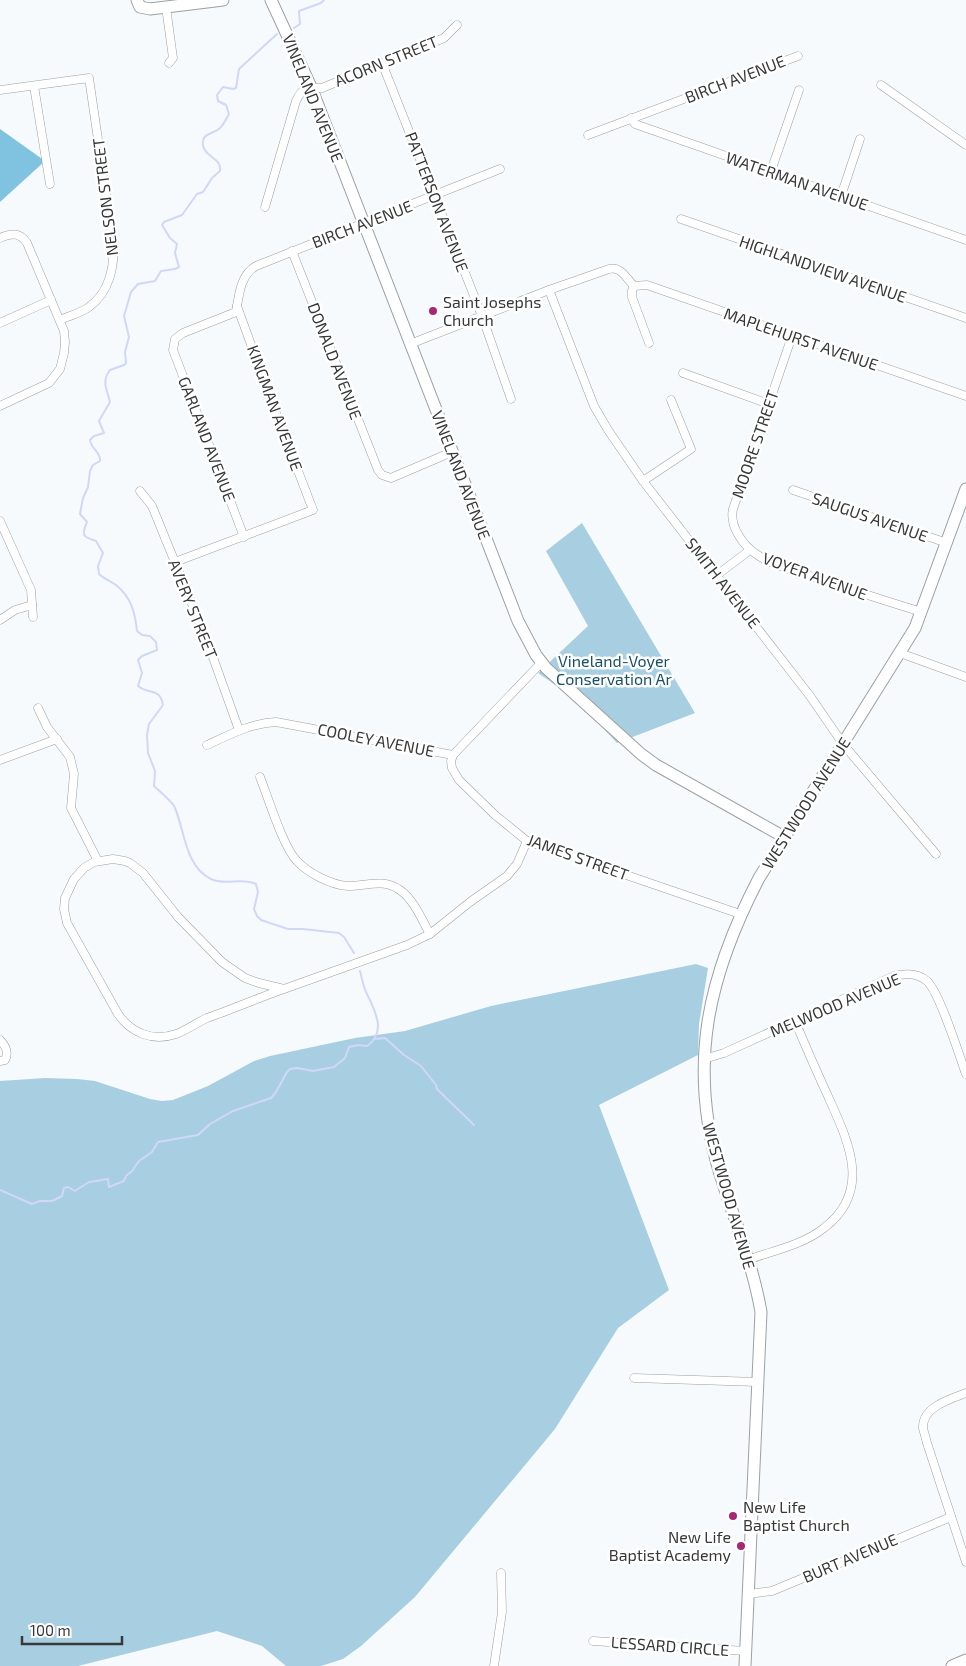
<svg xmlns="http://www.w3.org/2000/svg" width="966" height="1666" viewBox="0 0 966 1666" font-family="'Exo 2',sans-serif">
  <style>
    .green { fill: #a8cfe1 }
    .forest { fill: #7fc3e0 }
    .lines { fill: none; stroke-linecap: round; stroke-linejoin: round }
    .stream { stroke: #d0d7f9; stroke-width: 2 }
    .street-casing { stroke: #9da0a2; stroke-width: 9 }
    .secondary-casing { stroke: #9da0a2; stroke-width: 13 }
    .street { stroke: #fff; stroke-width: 8 }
    .secondary { stroke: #fff; stroke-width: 11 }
    .poi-dot { fill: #a82673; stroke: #fff; stroke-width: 2 }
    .labels { text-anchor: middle; stroke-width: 5; stroke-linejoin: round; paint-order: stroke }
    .street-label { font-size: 16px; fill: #373839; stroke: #fff }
    .poi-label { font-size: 16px; fill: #373839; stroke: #fff; text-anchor: start }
    .park-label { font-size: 16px; fill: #195065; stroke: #fff }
  </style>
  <rect width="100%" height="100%" fill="#f6fafc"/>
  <g class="green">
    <path d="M 582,523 L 695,713 L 617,743 L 576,699 L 538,673 L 588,626 L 546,551 Z"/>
    <path d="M 696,964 L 708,968 L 699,1024 L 698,1055 L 599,1105 L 669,1290 L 618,1328 L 555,1429 L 415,1597 L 361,1646 L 343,1659 L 321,1666 L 286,1666 L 262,1646 L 217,1631 L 78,1666 L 0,1666 L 0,1081 L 45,1078 L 77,1079 L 95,1081 L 150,1099 L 162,1101 L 173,1100 L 208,1086 L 254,1061 L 270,1056 L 355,1038 L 405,1031 L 491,1006 Z"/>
  </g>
  <path class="forest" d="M 0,129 L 45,161 L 0,202 Z"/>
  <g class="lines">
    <g class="stream">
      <path d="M 294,28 L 300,24 L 299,11 L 321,3 L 324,0"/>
      <path d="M 277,34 L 239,69 L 236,88 L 233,89 L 223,87 L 217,95 L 218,101 L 226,105 L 229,114 C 226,119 224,124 220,128 C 213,135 201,132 203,146 C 206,158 222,158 220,171 L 212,178 L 203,192 L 197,194 L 182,215 L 164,222 L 162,225 L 170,238 L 177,244 L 175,253 L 179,267 L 175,269 L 161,271 L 155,281 L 138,284 L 131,292 L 124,316 L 129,337 L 125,352 L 126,363 L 124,365 L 110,370 C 101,382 107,389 110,402 L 99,421 L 104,433 L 94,436 L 90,440 C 91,449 101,452 100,461 L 93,465 L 90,471 L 88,487 L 83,498 L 80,514 L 87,522 C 81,536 83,537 96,541 L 103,553 L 98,566 L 99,574 C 104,579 111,581 116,585 C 131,597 135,612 137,631 L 142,635 L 150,636 L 156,642 L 157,650 L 142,656 L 138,660 L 142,673 L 138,686 C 149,695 160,687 163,705 L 149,724 L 147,735 L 148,753 L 155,771 L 154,786 C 159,791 173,802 175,808 C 185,832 185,866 211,879 C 225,886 242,877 256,884 L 258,892 L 254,909 L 257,916 L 261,920 L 288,929 L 303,929 L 339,933 L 344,937 L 354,953"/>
      <path d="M 375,1039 L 385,1038 L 404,1055 L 421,1066 L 436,1085 L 437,1089 L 474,1125"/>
      <path d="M 0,1190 L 32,1204 L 40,1201 L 52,1201 L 62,1196 L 64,1188 L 68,1187 L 75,1191 L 89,1182 L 108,1179 L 109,1187 L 124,1181 L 126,1176 L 132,1171 L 139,1161 L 152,1152 L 158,1142 L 198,1135 L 210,1124 L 233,1111 L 271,1098 L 276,1092 L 287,1072 L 290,1069 L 297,1068 L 313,1071 L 334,1067 L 345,1058 L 349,1047 L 358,1045 L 367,1046 C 387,1032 375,1011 367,994 C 363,987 362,978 360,971"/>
    </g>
    <defs>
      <g id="street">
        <path d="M 166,7 L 173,58 L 169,63"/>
        <path d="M 382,63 L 482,316 L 511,399"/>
        <path d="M 881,85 L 966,145"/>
        <path d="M 34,86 L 50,184"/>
        <path d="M 0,90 L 89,78 L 113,242 C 115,265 110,292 89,307 C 81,313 69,316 60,320"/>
        <path d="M 631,118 L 635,124 L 966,240"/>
        <path d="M 588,135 L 798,56"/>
        <path d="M 771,171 L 799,90"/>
        <path d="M 841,196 L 860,139"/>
        <path d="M 265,207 L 296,101 C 303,86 307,88 322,88 L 444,38 L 457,25"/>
        <path d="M 681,219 L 966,318"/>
        <path d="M 0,238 C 11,233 20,232 27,243 L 64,331 L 65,342 L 64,353 L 60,369 L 49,383 L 0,406"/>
        <path d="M 292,251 L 378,470 L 382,475 L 391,478 L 452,452"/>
        <path d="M 634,286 L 647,285 L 966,396"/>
        <path d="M 634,286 L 632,291 L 632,297 L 649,343"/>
        <path d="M 549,290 L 594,406 L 608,430 L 643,481 L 810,696 L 843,744 L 936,854"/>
        <path d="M 0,323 L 51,300"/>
        <path d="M 792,336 L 733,509 C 729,526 743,545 756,554 C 773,566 794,570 813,577 C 849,589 885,601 922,612"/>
        <path d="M 410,344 L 549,290 L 609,269 C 621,266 626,278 634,286"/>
        <path d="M 683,373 L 769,404"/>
        <path d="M 643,481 L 691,449 L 671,400"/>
        <path d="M 793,490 L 947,543"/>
        <path d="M 140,491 L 152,506 L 206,638 L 239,730"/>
        <path d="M 0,521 L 31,590 L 33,617"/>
        <path d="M 244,537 L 173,350 L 175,339 L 183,333 L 236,312 C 239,296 240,275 256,266 L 500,169"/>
        <path d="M 175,562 L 313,510 L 274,408 L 237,306"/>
        <path d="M 717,575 L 750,550"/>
        <path d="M 0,620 L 15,610 L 32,605"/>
        <path d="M 900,653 L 966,677"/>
        <path d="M 38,708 L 47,727 L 70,757 L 74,774 L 71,808 L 98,861"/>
        <path d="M 207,745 C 229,735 251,723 276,722 L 453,755 L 541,663"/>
        <path d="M 453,755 L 451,761 L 452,768 L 459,780 L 495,815 L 527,841 L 740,914"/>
        <path d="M 0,760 L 57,739"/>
        <path d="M 260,777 C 268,797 283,847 297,861 C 308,873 331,885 348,886 C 366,886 383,878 400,890 C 414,900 421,918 430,934"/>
        <path d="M 284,989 C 258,998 233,1009 207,1018 C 196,1023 187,1030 176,1034 C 153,1042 131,1033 118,1014 L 67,923 L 64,909 L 65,898 L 74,879 L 84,868 L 94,862 L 113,859 L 125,861 L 130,863 L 143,873 L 178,917 L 222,962 L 245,978 L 259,983 L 284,989 L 407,945 L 430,934 L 470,902 L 507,876 L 517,864 L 527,841"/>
        <path d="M 0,1040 C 6,1046 9,1052 5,1060 L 0,1061"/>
        <path d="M 704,1059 L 724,1053 L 894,976 C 906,973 918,973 927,981 C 940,993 959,1055 966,1074"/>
        <path d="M 747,1260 C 772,1251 803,1245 824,1228 C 874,1190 847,1139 827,1094 C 816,1070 805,1045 795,1021"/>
        <path d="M 634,1378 L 758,1382"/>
        <path d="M 966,1393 C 950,1399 922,1407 923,1428 C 924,1433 926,1438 927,1443 L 966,1562"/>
        <path d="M 749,1594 L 772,1591 L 951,1517"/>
        <path d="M 593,1641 L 746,1651"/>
        <path d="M 494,1666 L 502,1612 L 501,1573"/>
      </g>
      <g id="secondary">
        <path d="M 137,0 L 140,7 L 150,9 L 223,0"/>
        <path d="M 271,0 L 311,87 L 518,621 L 536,655 L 546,668 L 641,754 L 656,765 L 784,837"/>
        <path d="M 745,1666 L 761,1312 C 753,1265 734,1219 720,1174 C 687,1065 708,976 759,878 L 915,628 L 966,489"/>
        <path d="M 952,1666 L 966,1660"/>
      </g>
    </defs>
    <use href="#street" class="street-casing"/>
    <use href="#secondary" class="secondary-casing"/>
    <use href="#street" class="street"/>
    <use href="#secondary" class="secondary"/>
  </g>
  <g class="poi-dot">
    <circle cx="433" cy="311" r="5"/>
    <circle cx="733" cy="1516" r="5"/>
    <circle cx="741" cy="1546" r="5"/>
  </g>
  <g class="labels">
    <g class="street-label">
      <text transform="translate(386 61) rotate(-22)" y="6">ACORN STREET</text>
      <text transform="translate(735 79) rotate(-21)" y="6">BIRCH AVENUE</text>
      <text transform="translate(313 98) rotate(68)" y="6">VINELAND AVENUE</text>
      <text transform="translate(797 181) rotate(19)" y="6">WATERMAN AVENUE</text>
      <text transform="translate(105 197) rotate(-97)" y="6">NELSON STREET</text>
      <text transform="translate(437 202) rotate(69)" y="6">PATTERSON AVENUE</text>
      <text transform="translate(362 224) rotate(-21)" y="6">BIRCH AVENUE</text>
      <text transform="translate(823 269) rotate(19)" y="6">HIGHLANDVIEW AVENUE</text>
      <text transform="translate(801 339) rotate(19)" y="6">MAPLEHURST AVENUE</text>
      <text transform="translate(335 361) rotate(69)" y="6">DONALD AVENUE</text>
      <text transform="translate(275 408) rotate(70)" y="6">KINGMAN AVENUE</text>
      <text transform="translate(207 439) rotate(69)" y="6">GARLAND AVENUE</text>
      <text transform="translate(755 444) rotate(-71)" y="6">MOORE STREET</text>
      <text transform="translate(461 475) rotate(69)" y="6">VINELAND AVENUE</text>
      <text transform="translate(870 517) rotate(19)" y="6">SAUGUS AVENUE</text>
      <text transform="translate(815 576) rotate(20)" y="6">VOYER AVENUE</text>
      <text transform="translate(723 583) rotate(52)" y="6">SMITH AVENUE</text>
      <text transform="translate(193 609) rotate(68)" y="6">AVERY STREET</text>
      <text transform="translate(376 740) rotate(11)" y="6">COOLEY AVENUE</text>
      <text transform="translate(806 803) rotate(-58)" y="6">WESTWOOD AVENUE</text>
      <text transform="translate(578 857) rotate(20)" y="6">JAMES STREET</text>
      <text transform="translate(835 1005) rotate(-23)" y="6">MELWOOD AVENUE</text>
      <text transform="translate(729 1196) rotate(74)" y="6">WESTWOOD AVENUE</text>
      <text transform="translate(850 1558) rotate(-23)" y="6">BURT AVENUE</text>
      <text transform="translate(670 1646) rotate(4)" y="6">LESSARD CIRCLE</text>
    </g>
    <g class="poi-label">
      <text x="443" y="308">Saint Josephs<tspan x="443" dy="18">Church</tspan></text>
      <text x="743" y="1513">New Life<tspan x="743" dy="18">Baptist Church</tspan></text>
      <text x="731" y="1543" text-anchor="end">New Life<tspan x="731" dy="18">Baptist Academy</tspan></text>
    </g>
    <g class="park-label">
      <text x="614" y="667">Vineland-Voyer<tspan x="614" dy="18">Conservation Ar</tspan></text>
    </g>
  </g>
  <path d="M22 1636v8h100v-8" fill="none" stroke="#373839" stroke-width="2.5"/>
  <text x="30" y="1636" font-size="15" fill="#373839" stroke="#ffffff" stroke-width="4" paint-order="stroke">100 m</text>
</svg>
